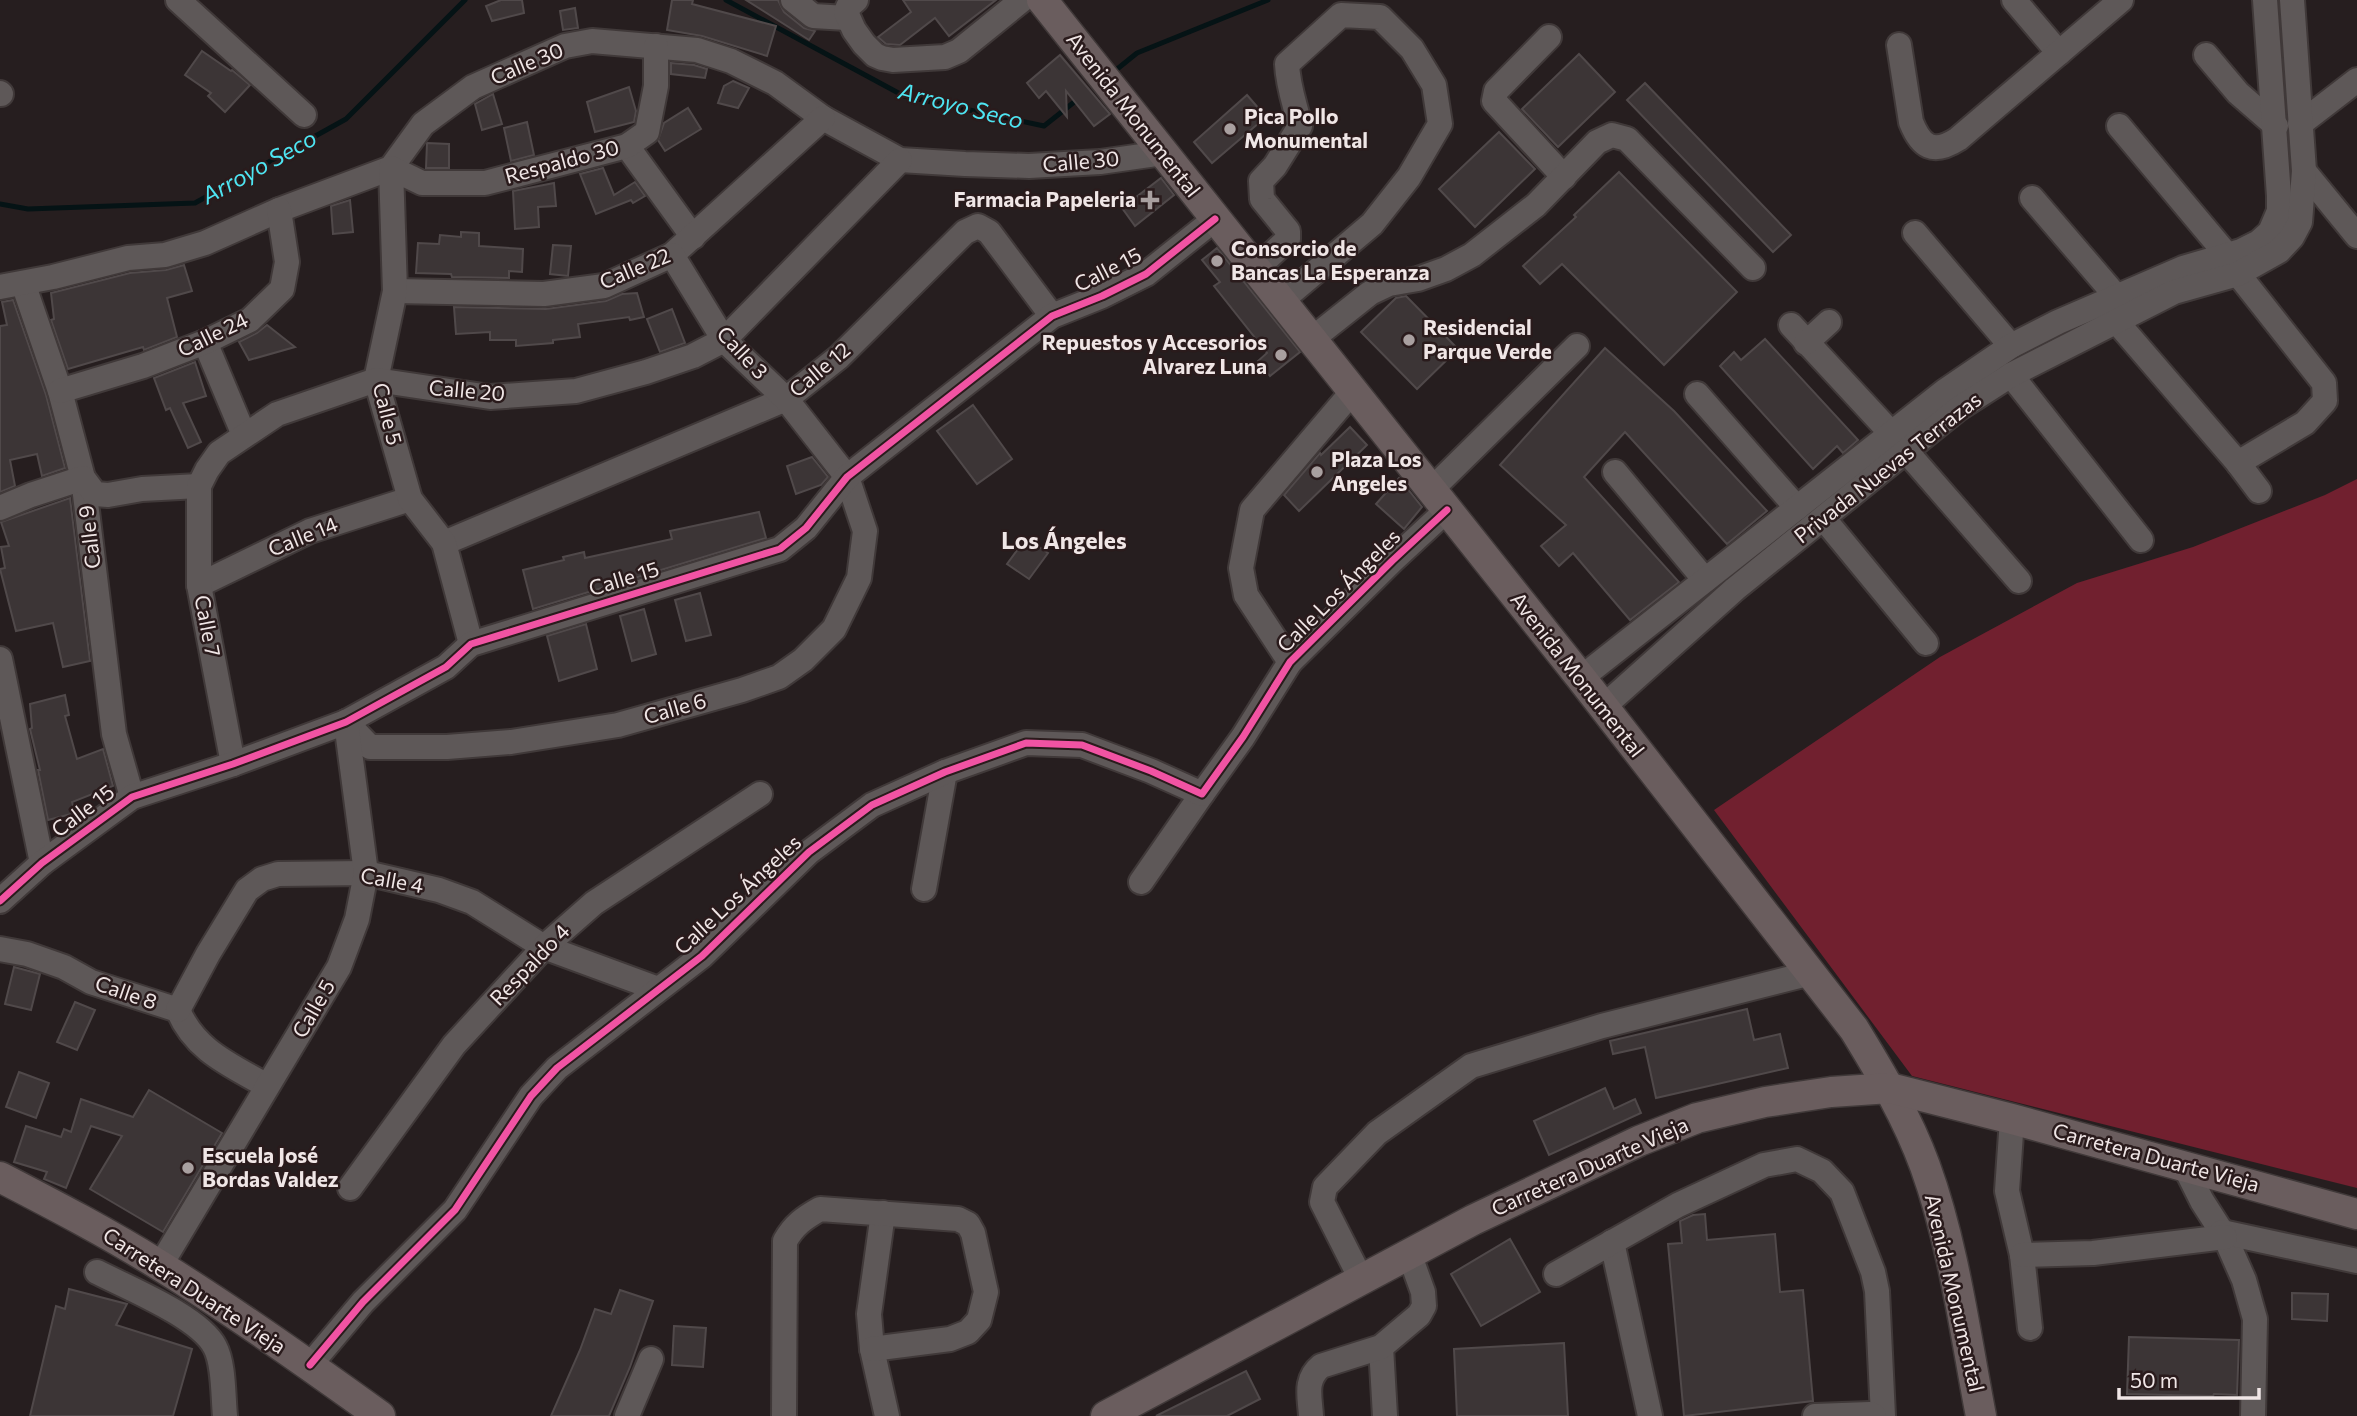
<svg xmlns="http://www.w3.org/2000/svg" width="2357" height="1416" viewBox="0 0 2357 1416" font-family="Commissioner,sans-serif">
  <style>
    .forest { fill: #71202f }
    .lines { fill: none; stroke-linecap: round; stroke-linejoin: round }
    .stream { stroke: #051315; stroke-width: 5 }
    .building { fill: #3c3536; stroke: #50494a; stroke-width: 2 }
    .minor-casing { stroke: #403939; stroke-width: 28 }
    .major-casing { stroke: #403939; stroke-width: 33 }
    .minor { stroke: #5e5858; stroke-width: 24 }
    .major { stroke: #6a5d5e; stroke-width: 30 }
    .cycleway-casing { stroke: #2a1b1c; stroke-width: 11 }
    .cycleway { stroke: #f153a3; stroke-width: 7 }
    .poi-dot { fill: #a9a0a0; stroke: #2a1b1c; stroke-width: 2.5 }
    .labels { text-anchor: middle; stroke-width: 5; stroke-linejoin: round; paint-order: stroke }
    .street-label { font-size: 21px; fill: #f0e6e6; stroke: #2a1b1c }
    .poi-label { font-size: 21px; font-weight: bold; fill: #f0e6e6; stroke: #2a1b1c; text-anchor: start }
    .water-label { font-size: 23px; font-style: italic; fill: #4ee5f2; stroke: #2a1b1c }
    .neighbourhood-label { font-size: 23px; font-weight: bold; fill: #f0e6e6; stroke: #2a1b1c }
  </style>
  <rect width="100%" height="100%" fill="#261e1f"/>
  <path class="forest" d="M 2357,479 L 2357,1188 L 1912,1076 L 1714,810 L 1940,657 L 2077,583 L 2193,547 L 2325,495 Z"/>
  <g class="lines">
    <g class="stream">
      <path d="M 726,0 L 904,96 L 1044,126 L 1078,99"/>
      <path d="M 1111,74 L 1137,53 L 1268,0"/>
      <path d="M 0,204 L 28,209 L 195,203 L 346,119 L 465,0"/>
    </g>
  </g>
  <g class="building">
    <path d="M 501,0 L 522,0 L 524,13 L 492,21 L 486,6 Z"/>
    <path d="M 672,0 L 693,0 L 692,4 L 776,26 L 767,56 L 702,36 L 667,30 Z"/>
    <path d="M 746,0 L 778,0 L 784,12 L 804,28 L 815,31 L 809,40 Z"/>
    <path d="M 903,0 L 996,0 L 949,36 L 935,18 L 900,45 L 886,44 L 878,37 L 911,12 Z"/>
    <path d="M 575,8 L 578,28 L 563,30 L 560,11 Z"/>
    <path d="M 202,51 L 231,71 L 232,70 L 250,85 L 225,112 L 208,96 L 211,93 L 185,75 Z"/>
    <path d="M 1579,54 L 1615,92 L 1558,147 L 1522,109 Z"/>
    <path d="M 1060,55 L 1110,114 L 1094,126 L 1066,91 L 1067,117 L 1046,91 L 1039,98 L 1027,83 Z"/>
    <path d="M 671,63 L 694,65 L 707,69 L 705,78 L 671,74 Z"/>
    <path d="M 733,81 L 749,88 L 738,108 L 718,103 L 724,86 Z"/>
    <path d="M 1645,83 L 1791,235 L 1773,252 L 1627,100 Z"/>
    <path d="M 629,87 L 636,111 L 634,122 L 595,132 L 587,102 Z"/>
    <path d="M 493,94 L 502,124 L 482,130 L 475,104 Z"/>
    <path d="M 1247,95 L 1266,117 L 1212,163 L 1194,142 Z"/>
    <path d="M 688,108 L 701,129 L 665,151 L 658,140 L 664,123 Z"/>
    <path d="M 527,122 L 534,155 L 511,161 L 504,128 Z"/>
    <path d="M 1499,132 L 1535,169 L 1475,227 L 1439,189 Z"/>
    <path d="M 427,143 L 449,144 L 449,168 L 426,168 Z"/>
    <path d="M 603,168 L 614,195 L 635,182 L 645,196 L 633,203 L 631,200 L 596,214 L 580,174 Z"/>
    <path d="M 1619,172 L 1737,292 L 1664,365 L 1562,264 L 1540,284 L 1523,266 L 1576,217 L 1574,215 Z"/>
    <path d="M 1161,178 L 1174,195 L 1135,226 L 1122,208 Z"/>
    <path d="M 554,183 L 556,206 L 538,207 L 539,227 L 515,229 L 513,191 Z"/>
    <path d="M 350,200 L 353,232 L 333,234 L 331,206 Z"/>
    <path d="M 461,232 L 479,233 L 479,246 L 523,249 L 522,272 L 509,271 L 509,278 L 452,277 L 451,274 L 416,273 L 418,243 L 439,244 L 440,235 L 461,237 Z"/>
    <path d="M 553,245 L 571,246 L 568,276 L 550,274 Z"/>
    <path d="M 1217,248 L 1300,352 L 1270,376 L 1258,361 L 1267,353 L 1214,286 L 1220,282 L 1202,260 Z"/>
    <path d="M 184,265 L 192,291 L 167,298 L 177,337 L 144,350 L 143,347 L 68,369 L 51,320 L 54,319 L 51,293 L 130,273 L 166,270 Z"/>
    <path d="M 637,293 L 644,317 L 630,320 L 629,317 L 578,324 L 580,337 L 553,340 L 553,343 L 516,346 L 516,340 L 490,340 L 490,332 L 456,334 L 454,307 L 546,309 L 606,301 L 622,294 Z"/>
    <path d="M 1406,296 L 1458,349 L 1417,389 L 1361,332 L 1396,298 Z"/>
    <path d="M 13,300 L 46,395 L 65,468 L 42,476 L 37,454 L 10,460 L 15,486 L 0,492 L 0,326 L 7,325 L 2,302 Z"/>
    <path d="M 672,309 L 685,343 L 660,352 L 647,319 Z"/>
    <path d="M 267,325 L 295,347 L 249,360 L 239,342 L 257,333 Z"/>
    <path d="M 1765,339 L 1858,440 L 1843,453 L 1837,446 L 1813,469 L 1720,366 L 1734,352 L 1741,360 Z"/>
    <path d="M 1605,348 L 1674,411 L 1767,511 L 1727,544 L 1625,432 L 1584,477 L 1679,582 L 1630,620 L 1573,553 L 1559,566 L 1541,546 L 1566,525 L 1500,465 Z"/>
    <path d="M 195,362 L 206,396 L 183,403 L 201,442 L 188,448 L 170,408 L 166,410 L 154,378 Z"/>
    <path d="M 973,405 L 1012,459 L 977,484 L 937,431 Z"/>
    <path d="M 1350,427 L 1367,445 L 1299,511 L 1284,495 L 1320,453 L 1321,455 Z"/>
    <path d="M 812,457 L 828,477 L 821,485 L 796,494 L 787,466 Z"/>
    <path d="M 1399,478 L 1422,507 L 1404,529 L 1376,504 Z"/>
    <path d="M 70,498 L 90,661 L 63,667 L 53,623 L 16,631 L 0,569 L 5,568 L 1,547 L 9,546 L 1,522 Z"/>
    <path d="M 759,512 L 766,538 L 533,609 L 523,570 L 564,560 L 563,557 L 584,552 L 585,558 L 672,539 L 670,531 Z"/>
    <path d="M 1026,538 L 1048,553 L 1029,579 L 1007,564 Z"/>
    <path d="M 700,593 L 711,635 L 686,641 L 675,600 Z"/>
    <path d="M 644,609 L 656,654 L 632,661 L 620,616 Z"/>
    <path d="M 586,624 L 597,669 L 559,681 L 547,636 Z"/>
    <path d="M 65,695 L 69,715 L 65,716 L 77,759 L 103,749 L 113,786 L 72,802 L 75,813 L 48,820 L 38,770 L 40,770 L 30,729 L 32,728 L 30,704 Z"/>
    <path d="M 14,967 L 40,974 L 31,1010 L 5,1004 Z"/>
    <path d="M 75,1002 L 95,1010 L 77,1050 L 57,1042 Z"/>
    <path d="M 1747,1009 L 1754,1040 L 1780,1034 L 1788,1068 L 1656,1098 L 1645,1047 L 1613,1054 L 1610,1041 Z"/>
    <path d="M 19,1072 L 49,1083 L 36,1118 L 6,1107 Z"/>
    <path d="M 1605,1088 L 1614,1109 L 1635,1099 L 1641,1113 L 1549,1155 L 1534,1121 Z"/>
    <path d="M 149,1090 L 222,1133 L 163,1232 L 90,1189 L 122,1136 L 91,1126 L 66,1188 L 44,1179 L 47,1172 L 14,1162 L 26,1126 L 61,1137 L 64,1129 L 71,1132 L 81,1099 L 133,1117 Z"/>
    <path d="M 1705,1214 L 1707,1240 L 1775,1234 L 1780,1292 L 1803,1290 L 1813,1401 L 1684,1416 L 1668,1244 L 1682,1243 L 1680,1221 L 1693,1215 Z"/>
    <path d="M 1510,1239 L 1540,1292 L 1481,1326 L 1451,1274 Z"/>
    <path d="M 69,1289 L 127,1304 L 116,1325 L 192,1349 L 173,1416 L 30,1416 L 56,1306 L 65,1309 Z"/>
    <path d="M 620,1290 L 653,1301 L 630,1367 L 609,1416 L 551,1416 L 580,1350 L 595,1309 L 611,1314 Z"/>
    <path d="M 2292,1293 L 2328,1294 L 2327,1321 L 2292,1319 Z"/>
    <path d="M 674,1326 L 706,1328 L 703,1367 L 672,1365 Z"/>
    <path d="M 2129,1337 L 2239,1340 L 2237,1395 L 2214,1394 L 2213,1396 L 2127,1394 Z"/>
    <path d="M 1564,1343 L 1568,1416 L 1457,1416 L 1454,1349 Z"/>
    <path d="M 1246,1371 L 1260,1399 L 1227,1416 L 1156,1416 Z"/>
  </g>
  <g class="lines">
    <defs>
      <g id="minor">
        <path d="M 178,0 L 304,115"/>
        <path d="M 793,0 L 813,16 L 847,18"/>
        <path d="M 856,0 L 848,7 L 846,12 L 854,30 L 864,44 L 875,55 L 882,58 L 893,60 L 945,57 L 959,51 L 1022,0"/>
        <path d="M 2014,0 L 2059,53"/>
        <path d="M 1549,37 L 1496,91 L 1494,101 L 1564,177"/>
        <path d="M 1899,45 L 1911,122 C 1921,147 1933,155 1958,139 L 2121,0"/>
        <path d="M 2206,55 L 2238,93 L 2276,126"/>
        <path d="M 0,93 L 1,94"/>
        <path d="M 2300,124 L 2357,80"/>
        <path d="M 2119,126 L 2227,255"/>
        <path d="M 627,146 L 693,237"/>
        <path d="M 2304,171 L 2357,236"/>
        <path d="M 2032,198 L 2116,296"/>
        <path d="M 1915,233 L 2011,346"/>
        <path d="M 1256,269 L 1288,239 L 1288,231 L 1262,199 L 1261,181 L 1275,166 L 1300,126 C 1295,104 1288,87 1287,64 L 1341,15 L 1380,17 L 1412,49 L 1434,85 L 1440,124 L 1409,177 L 1372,224 L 1281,301"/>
        <path d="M 2238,274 L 2324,383 L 2325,401 L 2305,423 L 2238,463"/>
        <path d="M 23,283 L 60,391 L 83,478 L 114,734 L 132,797"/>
        <path d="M 0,287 L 53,277 L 128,258 L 165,255 L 205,243 L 279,210 L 391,168 L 423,124 L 473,87 L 565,46 L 592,41 L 697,50 L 731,61 L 775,83 L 823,118 L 900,160 L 965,164 L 1029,166 L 1100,162 L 1163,153"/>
        <path d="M 395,291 L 544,294 L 604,286 L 672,255 L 823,118"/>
        <path d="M 2116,321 L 2238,463 L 2259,491"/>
        <path d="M 1791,325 L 1891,433"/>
        <path d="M 1312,339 L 1370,293 L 1389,284 L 1418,279 L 1446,269 L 1472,255 L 1536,205 L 1597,142 L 1612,135 L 1627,139 L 1753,268"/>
        <path d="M 205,342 L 244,435"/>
        <path d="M 1806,343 L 1829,322"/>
        <path d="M 2011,375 L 2141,540"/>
        <path d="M 60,391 L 143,366 L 205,342 L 250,320 L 282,289 L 287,262 L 279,210"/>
        <path d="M 1697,394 L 1797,508"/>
        <path d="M 1906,451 L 2019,581"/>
        <path d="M 1615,472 L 1705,580"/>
        <path d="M 1431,490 L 1577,346"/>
        <path d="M 0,508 L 31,495 L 83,478 L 95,494 L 108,495 L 142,489 L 199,486"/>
        <path d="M 1824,519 L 1926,643"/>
        <path d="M 444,543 L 786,399 L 839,357 L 965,232 L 978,226 L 989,232 L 1052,316"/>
        <path d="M 199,585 L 310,531 L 410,499"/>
        <path d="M 471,644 L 444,543 L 410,499 L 376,380 L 395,291 L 391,168 L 422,183 L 485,183 L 627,146 L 647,132 L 656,86 L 656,46"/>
        <path d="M 0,659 L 42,863"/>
        <path d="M 1290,662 L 1246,595 L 1241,568 L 1252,510 L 1353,391"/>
        <path d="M 1581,678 L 1945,391 L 2011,346 L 2058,322 L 2183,268 L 2241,251 L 2259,242 L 2270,232 L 2279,211 L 2279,196 L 2265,0"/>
        <path d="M 1602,708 L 1735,589 L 1958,409 L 2011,375 L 2174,292 L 2238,274 L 2279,251 L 2292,237 L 2300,222 L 2304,171 L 2292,0"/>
        <path d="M 346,722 L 370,747 L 447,747 L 511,742 L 618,725 L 742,690 L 779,677 L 803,660 L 834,629 L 859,578 L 865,531 L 847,477 L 786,399 L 724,340 L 672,255"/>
        <path d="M 233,764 L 199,585 L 199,486 L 207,470 L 219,453 L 277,414 L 376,380 L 490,397 L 576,391 L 646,372 L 693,356 L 724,340 L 900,160"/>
        <path d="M 1141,882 L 1202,794"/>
        <path d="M 924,889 L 945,772"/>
        <path d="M 0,901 L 42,863 L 132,797 L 233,764 L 346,722 L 446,667 L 471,644 L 780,549 L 806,528 L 847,477 L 1052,316 L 1102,296 L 1146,274 L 1215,219"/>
        <path d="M 0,949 L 27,954 L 64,967 L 91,982 L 178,1010 C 195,1051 231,1065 267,1086"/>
        <path d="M 178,1010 L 208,954 L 247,890 L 262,879 L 278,874 L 366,873 L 439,890 L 472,902 L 544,947 L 658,989"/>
        <path d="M 2012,1119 L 2007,1191 L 2022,1255 L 2030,1328"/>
        <path d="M 2184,1165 L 2202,1201 L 2225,1237 L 2244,1280 L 2255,1319 L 2253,1416"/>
        <path d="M 350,1188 L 454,1045 L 544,947 L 594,903 L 760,794"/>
        <path d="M 883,1213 L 869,1314 L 872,1349 L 887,1416"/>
        <path d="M 2222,1232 L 2357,1261"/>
        <path d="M 1612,1242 L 1650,1416"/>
        <path d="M 2022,1255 L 2093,1253 L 2225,1237"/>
        <path d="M 160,1266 L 339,967 L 357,919 L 366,873 L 346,722"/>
        <path d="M 97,1272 C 128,1288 200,1317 215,1347 C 224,1364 223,1396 225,1416"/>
        <path d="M 1556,1274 L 1678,1205 L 1764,1165 L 1797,1159 L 1822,1171 L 1842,1192 L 1873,1272 L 1877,1291 L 1883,1416"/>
        <path d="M 1361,1279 L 1322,1202 L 1325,1187 L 1377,1133 L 1471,1066 L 1602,1026 L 1811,973"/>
        <path d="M 1381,1347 L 1385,1416"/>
        <path d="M 310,1365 L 363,1302 L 455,1210 L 531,1096 L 557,1068 L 702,956 L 809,852 L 872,805 L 945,772 L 1026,743 L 1082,745 L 1151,771 L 1202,794 L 1243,737 L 1290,662 L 1392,561 L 1447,510"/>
        <path d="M 627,1416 L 651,1359"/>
        <path d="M 784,1416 L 785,1241 C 794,1225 804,1218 820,1209 L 958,1219 L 968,1224 L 973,1233 L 986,1292 L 979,1320 L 968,1332 L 950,1339 L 872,1349"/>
        <path d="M 1311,1416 C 1310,1397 1304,1380 1321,1366 L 1381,1347 L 1419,1315 L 1424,1306 L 1423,1292 L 1409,1253"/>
        <path d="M 1815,1416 L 1870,1414 L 1874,1416"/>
      </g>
      <g id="major">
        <path d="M 1042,0 L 1581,678 L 1854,1029 C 1881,1073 1907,1117 1925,1166 C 1954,1246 1965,1333 1981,1416"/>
        <path d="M 0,1177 C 54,1205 108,1233 159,1265 C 235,1312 308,1364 380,1416"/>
        <path d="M 1106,1416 L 1473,1220 L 1639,1141 L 1697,1118 L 1765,1102 L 1831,1092 L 1890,1088 L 2012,1119 L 2357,1214"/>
      </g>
    </defs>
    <use href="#minor" class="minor-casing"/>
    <use href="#major" class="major-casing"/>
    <use href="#minor" class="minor"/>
    <use href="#major" class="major"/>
    <defs>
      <g id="cycleway">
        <path d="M 0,901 L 42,863 L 132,797 L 233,764 L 346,722 L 446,667 L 471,644 L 780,549 L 806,528 L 847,477 L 1052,316 L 1102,296 L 1146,274 L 1215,219"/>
        <path d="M 310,1365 L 363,1302 L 455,1210 L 531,1096 L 557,1068 L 702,956 L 809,852 L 872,805 L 945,772 L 1026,743 L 1082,745 L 1151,771 L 1202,794 L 1243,737 L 1290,662 L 1392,561 L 1447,510"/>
      </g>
    </defs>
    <use href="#cycleway" class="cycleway-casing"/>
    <use href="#cycleway" class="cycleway"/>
  </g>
  <g class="poi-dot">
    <circle cx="1230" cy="129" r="7"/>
    <path d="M1146.5 189.5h7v7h7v7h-7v7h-7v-7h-7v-7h7z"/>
    <circle cx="1217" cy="261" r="7"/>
    <circle cx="1409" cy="340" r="7"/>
    <circle cx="1281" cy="355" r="7"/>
    <circle cx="1317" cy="472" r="7"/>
    <circle cx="188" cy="1168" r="7"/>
  </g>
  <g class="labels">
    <g class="street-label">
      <text transform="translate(527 64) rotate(-23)" y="7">Calle 30</text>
      <text transform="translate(1133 115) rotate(52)" y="7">Avenida Monumental</text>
      <text transform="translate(562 162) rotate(-15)" y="7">Respaldo 30</text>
      <text transform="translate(1081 162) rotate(-5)" y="7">Calle 30</text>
      <text transform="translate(635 269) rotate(-23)" y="7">Calle 22</text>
      <text transform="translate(1108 270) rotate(-27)" y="7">Calle 15</text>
      <text transform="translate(213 335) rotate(-26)" y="7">Calle 24</text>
      <text transform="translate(742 353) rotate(47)" y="7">Calle 3</text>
      <text transform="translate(820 370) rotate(-40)" y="7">Calle 12</text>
      <text transform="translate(467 391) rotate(5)" y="7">Calle 20</text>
      <text transform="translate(387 414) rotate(76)" y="7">Calle 5</text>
      <text transform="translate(1888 468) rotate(-38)" y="7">Privada Nuevas Terrazas</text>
      <text transform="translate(90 537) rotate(-97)" y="7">Calle 9</text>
      <text transform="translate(303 537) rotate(-22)" y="7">Calle 14</text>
      <text transform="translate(624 579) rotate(-17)" y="7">Calle 15</text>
      <text transform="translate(1339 591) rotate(-45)" y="7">Calle Los Ángeles</text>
      <text transform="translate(207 626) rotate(79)" y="7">Calle 7</text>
      <text transform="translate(1577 675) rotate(52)" y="7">Avenida Monumental</text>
      <text transform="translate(675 709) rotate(-16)" y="7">Calle 6</text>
      <text transform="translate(83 811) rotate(-37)" y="7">Calle 15</text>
      <text transform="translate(392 881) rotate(10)" y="7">Calle 4</text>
      <text transform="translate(738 895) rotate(-43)" y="7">Calle Los Ángeles</text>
      <text transform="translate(530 965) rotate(-46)" y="7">Respaldo 4</text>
      <text transform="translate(126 993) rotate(19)" y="7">Calle 8</text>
      <text transform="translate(314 1009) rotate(-60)" y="7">Calle 5</text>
      <text transform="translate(2156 1158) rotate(15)" y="7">Carretera Duarte Vieja</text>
      <text transform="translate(1590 1167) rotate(-24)" y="7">Carretera Duarte Vieja</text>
      <text transform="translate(194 1291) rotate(33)" y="7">Carretera Duarte Vieja</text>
      <text transform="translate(1954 1293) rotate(77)" y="7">Avenida Monumental</text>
    </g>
    <g class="poi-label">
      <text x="1244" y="124">Pica Pollo<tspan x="1244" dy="24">Monumental</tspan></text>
      <text x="1136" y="207" text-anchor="end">Farmacia Papeleria</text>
      <text x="1231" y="256">Consorcio de<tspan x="1231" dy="24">Bancas La Esperanza</tspan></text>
      <text x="1423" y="335">Residencial<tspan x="1423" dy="24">Parque Verde</tspan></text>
      <text x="1267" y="350" text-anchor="end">Repuestos y Accesorios<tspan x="1267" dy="24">Alvarez Luna</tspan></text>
      <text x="1331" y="467">Plaza Los<tspan x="1331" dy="24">Angeles</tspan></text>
      <text x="202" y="1163">Escuela José<tspan x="202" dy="24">Bordas Valdez</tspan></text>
    </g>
    <g class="water-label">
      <text transform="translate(961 106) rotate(14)" y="8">Arroyo Seco</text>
      <text transform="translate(259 167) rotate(-29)" y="8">Arroyo Seco</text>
    </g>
    <g class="neighbourhood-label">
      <text x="1064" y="549">Los Ángeles</text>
    </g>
  </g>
  <path d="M2119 1388v10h140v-10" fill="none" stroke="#f0e6e6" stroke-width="3.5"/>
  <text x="2130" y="1388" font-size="21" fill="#f0e6e6" stroke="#2a1b1c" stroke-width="5" paint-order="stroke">50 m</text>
</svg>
